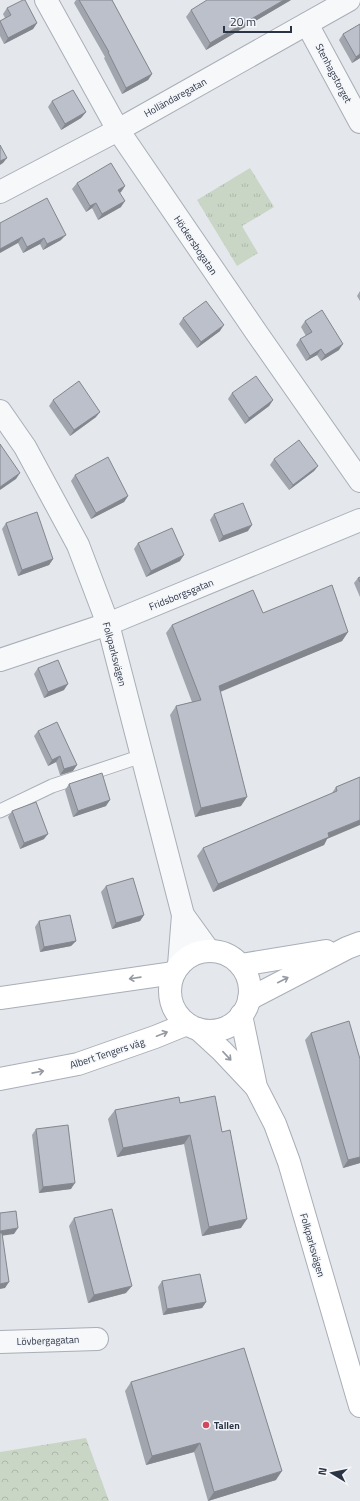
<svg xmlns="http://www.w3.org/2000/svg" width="360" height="1501" viewBox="0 0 360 1501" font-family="'Titillium Web',sans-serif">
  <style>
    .forest { fill: url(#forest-crowns) }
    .park { fill: url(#park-tufts) }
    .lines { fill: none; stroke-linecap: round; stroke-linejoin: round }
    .lane-casing { stroke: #a9aeb7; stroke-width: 15 }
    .street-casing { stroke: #a9aeb7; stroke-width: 24 }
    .secondary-casing { stroke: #a9aeb7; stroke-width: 24 }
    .lane { stroke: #f7f8fa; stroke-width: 13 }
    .street { stroke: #f7f8fa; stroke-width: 22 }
    .secondary { stroke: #fff; stroke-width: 22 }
    .wall { fill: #a1a5ae }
    .shaded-wall { fill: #83868d }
    .building { fill: #bbc0ca; stroke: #83868d }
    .oneway { stroke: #959aa2 }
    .poi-dot { fill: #d1495b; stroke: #f4f6f9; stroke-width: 1.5 }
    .labels { text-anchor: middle; stroke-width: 3; stroke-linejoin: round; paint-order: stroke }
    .street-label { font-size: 10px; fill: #2b3445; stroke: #f4f6f9 }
    .poi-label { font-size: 10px; font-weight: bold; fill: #2b3445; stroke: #f4f6f9; text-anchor: start }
  </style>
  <defs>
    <pattern id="forest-crowns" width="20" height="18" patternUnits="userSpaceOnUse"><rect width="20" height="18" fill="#c9d6c5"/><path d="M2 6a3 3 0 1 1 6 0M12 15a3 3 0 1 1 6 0" fill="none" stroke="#adb8ab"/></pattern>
    <pattern id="park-tufts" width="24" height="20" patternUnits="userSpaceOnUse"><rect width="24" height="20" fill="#c9d6c5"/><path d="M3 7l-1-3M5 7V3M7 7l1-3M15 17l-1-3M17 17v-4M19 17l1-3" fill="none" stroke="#adb8ab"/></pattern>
  </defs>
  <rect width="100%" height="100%" fill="#e4e7ec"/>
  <path class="forest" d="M 86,1438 L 109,1501 L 0,1501 L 0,1452 Z"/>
  <path class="park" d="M 250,168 L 274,207 L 242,226 L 258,253 L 237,266 L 197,200 Z"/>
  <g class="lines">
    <defs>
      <path id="lane" d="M 0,811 L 52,786 L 142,756"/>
      <g id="street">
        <path d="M 46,0 L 118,130 L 256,332 L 360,481"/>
        <path d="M 307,24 L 360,122"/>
        <path d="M 0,192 L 118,130 L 349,0"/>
        <path d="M 0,411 L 25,447 L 78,545 L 108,624 L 183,915 L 179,965"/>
        <path d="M 0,660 L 108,624 L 360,520"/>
        <path d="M 183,915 L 209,951"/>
        <path d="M 0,1342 L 97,1339"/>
      </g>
      <g id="secondary">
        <circle cx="210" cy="991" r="40"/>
        <path d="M 241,965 L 326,951"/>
        <path d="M 0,998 L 174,973"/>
        <path d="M 249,999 L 347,948 L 360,943"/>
        <path d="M 241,1015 L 256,1087 L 275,1124 L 289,1162 L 360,1406"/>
        <path d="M 198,1029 L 222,1051 L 255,1086"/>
        <path d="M 0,1079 L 78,1064 L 155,1037 L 187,1024"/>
      </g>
    </defs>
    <use href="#lane" class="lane-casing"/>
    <use href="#street" class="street-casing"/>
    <use href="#secondary" class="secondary-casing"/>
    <use href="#lane" class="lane"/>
    <use href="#street" class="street"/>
    <use href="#secondary" class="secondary"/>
  </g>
  <g class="wall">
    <path d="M 76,0 L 112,0 L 152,74 L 148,80 L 122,94 L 104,58 L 105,57 L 74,3 Z"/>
    <path d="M 291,0 L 206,50 L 186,17 L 191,10 Z"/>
    <path d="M 7,8 L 37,23 L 33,29 L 4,44 L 0,36 L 0,21 L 5,18 L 3,14 Z"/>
    <path d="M 360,24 L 360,58 L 352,63 L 339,40 L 343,34 Z"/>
    <path d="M 52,101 L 86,112 L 81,118 L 61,130 L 48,107 Z"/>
    <path d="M 77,183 L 125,186 L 120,193 L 121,207 L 98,220 L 92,208 L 86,212 L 72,189 Z"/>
    <path d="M 0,223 L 61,240 L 43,250 L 40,244 L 23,253 L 18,243 Z"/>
    <path d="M 360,291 L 360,301 L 357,296 Z"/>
    <path d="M 183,318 L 220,331 L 197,348 L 179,324 Z"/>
    <path d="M 305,321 L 339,350 L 321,361 L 317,355 L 306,361 L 296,345 L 300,339 L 306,336 L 301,327 Z"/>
    <path d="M 232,393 L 273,400 L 269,406 L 245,424 L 228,399 Z"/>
    <path d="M 53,400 L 96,417 L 70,436 L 49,406 Z"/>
    <path d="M 274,459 L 318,466 L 314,471 L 289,490 L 270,465 Z"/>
    <path d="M 75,475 L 128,496 L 124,502 L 91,519 L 71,481 Z"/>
    <path d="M 214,514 L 248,531 L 219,542 L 210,520 Z"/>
    <path d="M 6,523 L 53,559 L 49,565 L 18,576 L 2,529 Z"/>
    <path d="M 138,543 L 180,561 L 146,577 L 134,549 Z"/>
    <path d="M 360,577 L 360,597 L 354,583 L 358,578 Z"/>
    <path d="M 263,613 L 348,632 L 342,641 L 220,691 L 241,806 L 195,817 L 170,715 L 176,706 L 192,702 L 166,633 L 172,625 Z"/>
    <path d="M 38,668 L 64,690 L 44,698 L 34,674 Z"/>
    <path d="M 38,731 L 73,771 L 60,775 L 56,762 L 48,766 L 34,736 Z"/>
    <path d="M 360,777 L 327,839 L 324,845 L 213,892 L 197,856 L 203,848 L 332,793 L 336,787 Z"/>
    <path d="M 69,784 L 106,806 L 73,817 L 65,790 Z"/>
    <path d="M 12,811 L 44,839 L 20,849 L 8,817 Z"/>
    <path d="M 106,886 L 144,915 L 140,921 L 112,929 L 101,892 Z"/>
    <path d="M 39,921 L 76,941 L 71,946 L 40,952 L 35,927 Z"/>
    <path d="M 311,1033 L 360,1059 L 360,1163 L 343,1168 L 305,1040 Z"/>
    <path d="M 180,1103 L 241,1228 L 202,1236 L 184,1144 L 117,1157 L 108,1119 L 115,1110 Z"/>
    <path d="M 36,1129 L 71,1189 L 39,1193 L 32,1135 Z"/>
    <path d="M 74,1218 L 126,1293 L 88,1303 L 69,1226 Z"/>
    <path d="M 162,1281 L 206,1302 L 202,1308 L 163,1315 L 158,1287 Z"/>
    <path d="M 131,1382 L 276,1480 L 208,1501 L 194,1452 L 146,1465 L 125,1391 Z"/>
  </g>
  <g class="shaded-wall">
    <path d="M 284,0 L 291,0 L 206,50 L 210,43 Z"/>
    <path d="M 37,23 L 33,29 L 4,44 L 8,38 Z"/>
    <path d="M 360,54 L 360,58 L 352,63 L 356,57 Z"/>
    <path d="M 152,74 L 148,80 L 122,94 L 126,88 Z"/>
    <path d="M 86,112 L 81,118 L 61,130 L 65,124 Z"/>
    <path d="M 7,158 L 3,163 L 0,165 L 0,161 Z"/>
    <path d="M 125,186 L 121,192 L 114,196 L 118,190 Z"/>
    <path d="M 125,201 L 121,207 L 98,220 L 102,214 Z"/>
    <path d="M 96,203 L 92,208 L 86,212 L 90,206 Z"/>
    <path d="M 66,235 L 61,240 L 43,250 L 47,244 Z"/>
    <path d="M 22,237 L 18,243 L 0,253 L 0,249 Z"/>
    <path d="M 44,238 L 40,244 L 23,253 L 27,247 Z"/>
    <path d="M 224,325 L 220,331 L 197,348 L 201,342 Z"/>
    <path d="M 343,344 L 339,350 L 321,361 L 325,355 Z"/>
    <path d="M 321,349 L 317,355 L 306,361 L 310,356 Z"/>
    <path d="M 273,400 L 269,406 L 245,424 L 249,418 Z"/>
    <path d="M 100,412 L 96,417 L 70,436 L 74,430 Z"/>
    <path d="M 318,466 L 314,471 L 289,490 L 293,485 Z"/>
    <path d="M 20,473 L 16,479 L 0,490 L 0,487 Z"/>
    <path d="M 128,496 L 124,502 L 91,519 L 96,513 Z"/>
    <path d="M 252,525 L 248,531 L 219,542 L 223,536 Z"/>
    <path d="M 184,555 L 180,561 L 146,577 L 151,571 Z"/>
    <path d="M 53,559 L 49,565 L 18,576 L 22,570 Z"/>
    <path d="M 348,632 L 342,641 L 213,695 L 219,686 Z"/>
    <path d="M 68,684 L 64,690 L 44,698 L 48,692 Z"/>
    <path d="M 60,756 L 56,762 L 48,766 L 52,760 Z"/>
    <path d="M 77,765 L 73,771 L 60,775 L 64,769 Z"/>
    <path d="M 247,797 L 241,806 L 195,817 L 201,808 Z"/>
    <path d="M 110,800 L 106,806 L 73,817 L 78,811 Z"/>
    <path d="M 360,820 L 360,825 L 327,839 L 324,845 L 213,892 L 218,884 L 328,833 Z"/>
    <path d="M 48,834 L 44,839 L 20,849 L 24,843 Z"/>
    <path d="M 144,915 L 140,921 L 112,929 L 116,923 Z"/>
    <path d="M 76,941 L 71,946 L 40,952 L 44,947 Z"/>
    <path d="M 190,1135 L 184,1144 L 117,1157 L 123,1148 Z"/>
    <path d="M 360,1157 L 360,1163 L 343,1168 L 348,1160 Z"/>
    <path d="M 75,1183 L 71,1189 L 39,1193 L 43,1187 Z"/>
    <path d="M 247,1219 L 241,1228 L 202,1236 L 209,1227 Z"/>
    <path d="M 18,1228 L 14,1234 L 0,1236 L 0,1231 Z"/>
    <path d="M 9,1282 L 5,1288 L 0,1289 L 0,1284 Z"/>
    <path d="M 132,1286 L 126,1293 L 88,1303 L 94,1295 Z"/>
    <path d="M 206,1302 L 202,1308 L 163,1315 L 167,1309 Z"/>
    <path d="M 200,1443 L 194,1452 L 146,1465 L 152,1456 Z"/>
    <path d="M 282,1471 L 276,1480 L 208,1501 L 214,1492 Z"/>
  </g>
  <g class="building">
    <path d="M 23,0 L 25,0 L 37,23 L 8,38 L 0,21 L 11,15 L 7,8 Z"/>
    <path d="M 79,0 L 112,0 L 152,74 L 126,88 L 108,52 L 109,52 Z"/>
    <path d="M 207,0 L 284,0 L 210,43 L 191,10 Z"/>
    <path d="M 360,24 L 360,54 L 356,57 L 343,34 Z"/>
    <path d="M 73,90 L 86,112 L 65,124 L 52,101 Z"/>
    <path d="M 0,145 L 7,158 L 0,161 Z"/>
    <path d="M 111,163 L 125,186 L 118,190 L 125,201 L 102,214 L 96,203 L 90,206 L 77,183 Z"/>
    <path d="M 47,198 L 66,235 L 47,244 L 44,238 L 27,247 L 22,237 L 0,249 L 0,223 Z"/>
    <path d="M 206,301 L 224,325 L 201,342 L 183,318 Z"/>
    <path d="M 322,310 L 343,344 L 325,355 L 321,349 L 310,356 L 300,339 L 312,332 L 305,321 Z"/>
    <path d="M 256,376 L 273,400 L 249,418 L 232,393 Z"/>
    <path d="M 79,381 L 100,412 L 74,430 L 53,400 Z"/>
    <path d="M 299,440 L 318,466 L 293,485 L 274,459 Z"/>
    <path d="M 0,444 L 20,473 L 0,487 Z"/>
    <path d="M 108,457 L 128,496 L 96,513 L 75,475 Z"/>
    <path d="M 243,503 L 252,525 L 223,536 L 214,514 Z"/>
    <path d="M 37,512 L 53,559 L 22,570 L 6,523 Z"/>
    <path d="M 172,528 L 184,555 L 151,571 L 138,543 Z"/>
    <path d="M 360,577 L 360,582 L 358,578 Z"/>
    <path d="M 332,585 L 348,632 L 219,686 L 247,797 L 201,808 L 176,706 L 201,700 L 172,625 L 253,590 L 263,613 Z"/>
    <path d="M 58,660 L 68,684 L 48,692 L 38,668 Z"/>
    <path d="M 57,722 L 77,765 L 64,769 L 60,756 L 52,760 L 38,731 Z"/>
    <path d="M 102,773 L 110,800 L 78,811 L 69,784 Z"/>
    <path d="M 360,777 L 360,820 L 328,833 L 329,837 L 218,884 L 203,848 L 337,791 L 336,787 Z"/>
    <path d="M 36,802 L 48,834 L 24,843 L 12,811 Z"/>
    <path d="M 133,878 L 144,915 L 116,923 L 106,886 Z"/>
    <path d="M 70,915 L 76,941 L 44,947 L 39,921 Z"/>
    <path d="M 349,1021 L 360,1059 L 360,1157 L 348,1160 L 311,1033 Z"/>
    <path d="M 215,1096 L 222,1132 L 230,1130 L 247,1219 L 209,1227 L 190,1135 L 123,1148 L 115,1110 L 179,1097 L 180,1103 Z"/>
    <path d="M 68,1125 L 75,1183 L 43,1187 L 36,1129 Z"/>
    <path d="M 112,1209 L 132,1286 L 94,1295 L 74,1218 Z"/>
    <path d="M 16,1211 L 18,1228 L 0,1231 L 0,1213 Z"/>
    <path d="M 0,1233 L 2,1233 L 9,1282 L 0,1284 Z"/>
    <path d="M 200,1274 L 206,1302 L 167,1309 L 162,1281 Z"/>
    <path d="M 244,1348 L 282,1471 L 214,1492 L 200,1443 L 152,1456 L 131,1382 Z"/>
  </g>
  <defs><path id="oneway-shaft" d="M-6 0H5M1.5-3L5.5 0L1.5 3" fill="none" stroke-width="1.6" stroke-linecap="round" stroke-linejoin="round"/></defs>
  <g class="oneway">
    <use href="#oneway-shaft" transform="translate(135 978) rotate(172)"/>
    <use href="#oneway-shaft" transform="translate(283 980) rotate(-27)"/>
    <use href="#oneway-shaft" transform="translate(162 1034) rotate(-21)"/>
    <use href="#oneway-shaft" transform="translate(227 1056) rotate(47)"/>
    <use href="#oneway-shaft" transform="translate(38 1072) rotate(-11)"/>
  </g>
  <circle class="poi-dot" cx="206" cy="1425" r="4"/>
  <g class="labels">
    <g class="street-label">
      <text transform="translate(334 73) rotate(62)" y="4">Stenhagstorget</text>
      <text transform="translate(175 97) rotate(-29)" y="4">Holländaregatan</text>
      <text transform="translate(196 245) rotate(56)" y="4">Höckersbogatan</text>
      <text transform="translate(181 594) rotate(-22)" y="4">Fridsborgsgatan</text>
      <text transform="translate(115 654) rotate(75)" y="4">Folkparksvägen</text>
      <text transform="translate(107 1053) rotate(-18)" y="4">Albert Tengers väg</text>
      <text transform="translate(313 1245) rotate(74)" y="4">Folkparksvägen</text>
      <text transform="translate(48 1340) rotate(-2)" y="4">Lövbergagatan</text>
    </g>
    <g class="poi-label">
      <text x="214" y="1429">Tallen</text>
    </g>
  </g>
  <g transform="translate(332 1473) rotate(280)" stroke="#f4f6f9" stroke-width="3" paint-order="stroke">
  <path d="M0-3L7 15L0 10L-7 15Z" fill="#2b3445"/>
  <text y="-6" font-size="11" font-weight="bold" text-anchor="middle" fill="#2b3445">N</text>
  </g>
  <path d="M224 26v6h67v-6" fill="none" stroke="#2b3445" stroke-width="2"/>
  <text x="230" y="26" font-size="12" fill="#2b3445" stroke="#f4f6f9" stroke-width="3" paint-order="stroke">20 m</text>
</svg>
